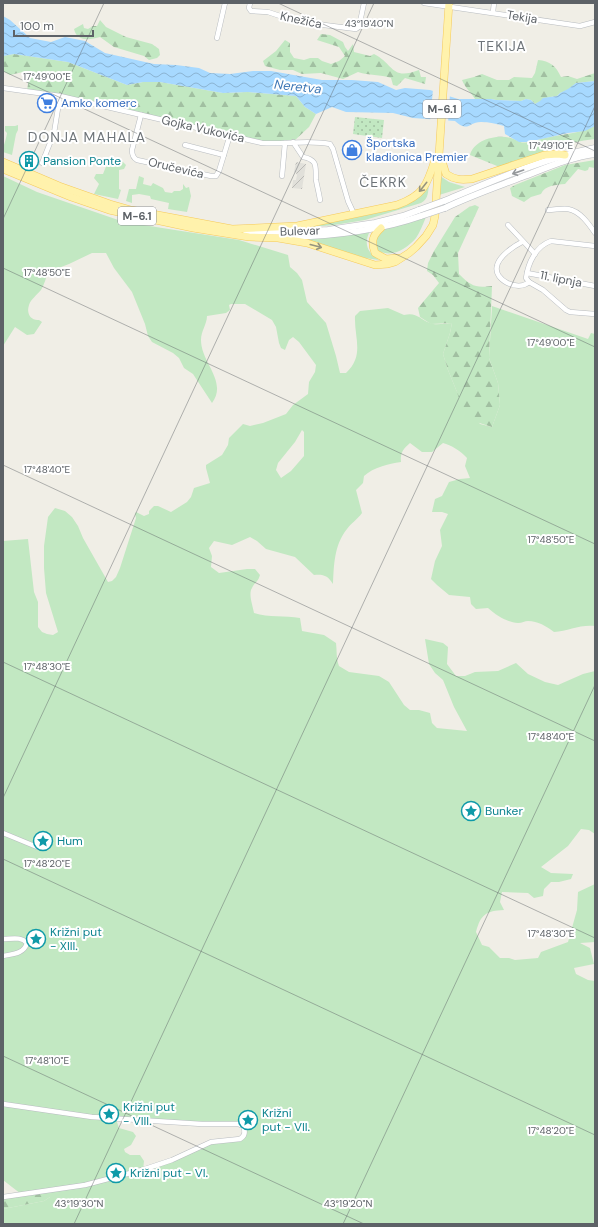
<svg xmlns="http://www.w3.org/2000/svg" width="598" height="1227" viewBox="0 0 598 1227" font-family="'DM Sans',sans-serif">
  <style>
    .industrial { fill: url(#industrial-furrows) }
    .grass { fill: #c2e8c2; fill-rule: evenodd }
    .forest { fill: url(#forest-firs) }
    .park { fill: url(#park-dots) }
    .water { fill: url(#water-waves) }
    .pier { fill: #f0eee6 }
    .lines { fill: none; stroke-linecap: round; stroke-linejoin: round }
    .street-casing { stroke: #b8bcc0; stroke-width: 5.5 }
    .secondary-casing { stroke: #b9bdc2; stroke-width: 7 }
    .primary-casing { stroke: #f6ca5a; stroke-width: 8 }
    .street { stroke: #fff; stroke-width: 4.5 }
    .secondary { stroke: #fff; stroke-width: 6 }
    .primary { stroke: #fff2ac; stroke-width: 7 }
    .secondary-bridge-casing { stroke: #b9bdc2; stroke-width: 7; stroke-linecap: butt }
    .secondary-bridge { stroke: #fff; stroke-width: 6 }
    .oneway { stroke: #96999c }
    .oneway2 { stroke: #96947f }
    .ticks { fill: none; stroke: #5d6267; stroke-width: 1; stroke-opacity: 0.45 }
    .labels { text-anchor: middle; stroke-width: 4; stroke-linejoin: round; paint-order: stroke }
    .shield { fill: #fff; stroke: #8e9195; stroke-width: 1 }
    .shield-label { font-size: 11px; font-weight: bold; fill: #5d6267 }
    .street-label { font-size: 12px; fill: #5d6267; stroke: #fff }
    .shop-label { font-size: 12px; fill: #366cbe; stroke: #fff; text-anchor: start }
    .culture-label { font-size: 12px; fill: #0d838f; stroke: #fff; text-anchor: start }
    .water-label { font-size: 13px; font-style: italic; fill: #4079b6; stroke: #fff }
    .quarter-label { font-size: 14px; letter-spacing: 1px; fill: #6e7479; stroke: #fff }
    .ticks-label { font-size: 10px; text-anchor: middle; fill: #5d6267; stroke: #fff; stroke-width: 4; stroke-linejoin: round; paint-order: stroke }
  </style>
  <defs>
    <pattern id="industrial-furrows" width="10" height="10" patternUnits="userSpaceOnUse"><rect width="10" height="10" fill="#e1e0da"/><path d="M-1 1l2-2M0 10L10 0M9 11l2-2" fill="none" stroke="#bab9b5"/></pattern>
    <pattern id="forest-firs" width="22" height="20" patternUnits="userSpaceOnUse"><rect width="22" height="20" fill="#c2e8c2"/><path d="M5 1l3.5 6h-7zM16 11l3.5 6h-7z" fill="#a1bfa1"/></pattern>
    <pattern id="park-dots" width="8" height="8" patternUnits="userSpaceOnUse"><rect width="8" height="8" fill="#c2e8c2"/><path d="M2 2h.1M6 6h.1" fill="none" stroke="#a1bfa1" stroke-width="1.8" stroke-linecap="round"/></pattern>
    <pattern id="water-waves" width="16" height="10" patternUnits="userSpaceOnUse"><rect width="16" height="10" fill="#a7d9ff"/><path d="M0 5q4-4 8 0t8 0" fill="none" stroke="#8bb3d2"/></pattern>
  </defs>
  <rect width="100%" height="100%" fill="#f0eee6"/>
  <path class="industrial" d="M 296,162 L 306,164 L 302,189 L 292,188 L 293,180 L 296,180 L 297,175 L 296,173 L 294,172 Z"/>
  <g class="grass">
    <path d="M 18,125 L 18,130 L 16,134 L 12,155 L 3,152 C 3,145 6,141 7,133 L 5,131 L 5,126 L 15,126 Z"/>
    <path d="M 113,160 L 115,163 L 122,161 L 126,165 L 124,169 L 119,170 L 119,189 L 121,190 L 118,199 L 94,194 L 99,184 L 94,178 L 96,174 L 103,174 L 107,164 Z"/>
    <path d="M 3,176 L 37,192 L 124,222 L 239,240 L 288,255 L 290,267 L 297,273 L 302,280 L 307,302 L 326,323 L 336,356 L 340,373 L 346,373 C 365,355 354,338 355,316 L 360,311 L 388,308 L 404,315 C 417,312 419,319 430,323 C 436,326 446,323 452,323 L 450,333 L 443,354 L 448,370 L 457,392 L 480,424 L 492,427 L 500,405 L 498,383 L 489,358 L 492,306 L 588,339 L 591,333 L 595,334 L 595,626 C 581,624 568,631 554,632 C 546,626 538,621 528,621 C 525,621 522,623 518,623 C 506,622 496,615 488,608 L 476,609 L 471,604 L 470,597 L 449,595 L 437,585 L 431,579 L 435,561 L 442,546 L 440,530 L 448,514 L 442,512 L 432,512 L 435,499 L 442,496 L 449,482 L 460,479 L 470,478 L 465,466 L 467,458 C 461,451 451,445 443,443 L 432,452 L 422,452 L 410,443 C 403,449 400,453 401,462 C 388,464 374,467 364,476 L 363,483 L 356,490 L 362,513 C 357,520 351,523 347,529 C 334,545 334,565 333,584 C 328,576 324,574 314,575 L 295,557 L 266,549 L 257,541 L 250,537 L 232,545 L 214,541 L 209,548 L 212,556 L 211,567 L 219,573 L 247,569 L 255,569 L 260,575 C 258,582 255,582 252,588 C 248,594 253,606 254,613 C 269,618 285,615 300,618 L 302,631 L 324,635 L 336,643 C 337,651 336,658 339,666 L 349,672 L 379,676 L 389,682 L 404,705 L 410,710 L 419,710 L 430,713 L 432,723 L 437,728 L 467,731 L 454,707 L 443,680 L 435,673 L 429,664 L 425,639 L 443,643 L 448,647 L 447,664 L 456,676 L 465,676 L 475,672 L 498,671 L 516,663 L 528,674 L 545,682 L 558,685 L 583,674 L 595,671 L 595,834 L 589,830 L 581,829 L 568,846 L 541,867 L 551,873 L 573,874 L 571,879 L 559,882 L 551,882 L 544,889 L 543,896 L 534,898 L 528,893 L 502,892 L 500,902 L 504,910 C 486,911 481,914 476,932 L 482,945 L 489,947 L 500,958 L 509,958 L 515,960 L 538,958 L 541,952 L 568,942 L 577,910 L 578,892 L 595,884 L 595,942 L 580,943 L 590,948 L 594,964 L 574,968 L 576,974 L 588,980 L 595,981 L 595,1224 L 3,1224 L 3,1209 L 44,1201 L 50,1197 L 21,1194 L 3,1180 L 3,541 L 28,539 L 34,592 L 38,602 L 38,627 L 42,632 L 47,634 L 53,635 L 58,632 L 46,593 L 44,568 L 44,546 L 48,517 L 55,508 L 65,511 L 72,517 L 78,526 L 83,538 L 108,582 L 112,581 L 116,577 L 120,568 L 136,518 L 135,514 L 136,512 L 144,516 L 149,514 L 149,511 L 154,506 L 158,506 L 171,512 L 187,502 L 191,497 L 194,488 L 210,483 L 206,468 L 206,465 L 222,455 L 228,445 L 229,438 L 243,424 L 250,426 L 263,423 L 286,414 L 293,405 L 308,394 L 309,382 L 315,372 L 316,365 L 299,342 L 293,337 L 289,340 L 285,350 L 281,348 L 279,343 L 276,327 L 272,320 L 245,304 L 231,304 L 229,305 L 230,310 L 226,313 L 207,316 C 207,324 201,331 201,340 C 201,363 228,381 212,403 L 193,374 L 184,368 L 179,358 L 173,353 L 152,342 L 148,336 L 145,324 L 132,292 L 114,268 L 106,253 L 92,253 L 69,264 L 48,272 C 46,278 44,285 41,290 C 37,295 31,299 29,305 C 26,314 31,321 39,320 L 42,322 L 34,334 L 27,335 L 15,327 L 3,346 ZM 302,430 L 304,432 L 304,456 L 291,471 L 281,478 L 276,470 L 278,463 L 295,442 ZM 116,1119 L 243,1126 L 242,1138 L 203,1144 L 143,1170 L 144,1161 L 140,1155 L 130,1155 L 125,1152 L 124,1149 L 131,1145 L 136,1136 L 133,1132 L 119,1128 Z"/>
    <path d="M 139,176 L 144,178 L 143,184 L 151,186 L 153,183 L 163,188 L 165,192 L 172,193 L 174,191 L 180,191 L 183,189 L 183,184 L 186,188 L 189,187 L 191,196 L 187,212 L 168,209 L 169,203 L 151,199 L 150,196 L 139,194 L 132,195 L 132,203 L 126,201 L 129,189 L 136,189 Z"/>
    <path d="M 440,176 L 449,182 L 465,187 L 439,195 Z"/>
    <path d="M 429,183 C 428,191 429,199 421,203 L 365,220 L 334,225 L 298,228 L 397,206 Z"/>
    <path d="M 426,217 C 423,224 420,232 416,238 C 406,250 388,260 375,248 L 378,232 L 382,229 Z"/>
    <path d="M 370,231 C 363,244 368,253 379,260 L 365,258 L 305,240 Z"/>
  </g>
  <g class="forest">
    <path d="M 100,20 L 106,27 L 126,37 L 152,44 L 159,49 L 160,55 L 157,58 L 149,60 L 144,56 L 114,47 L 100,37 C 90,40 77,42 74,29 L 83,24 L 84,28 L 88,29 L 93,26 L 97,26 Z"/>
    <path d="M 321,34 L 330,35 L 343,42 L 345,47 L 348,51 L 353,44 L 354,52 L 370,56 L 374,54 C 394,64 391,81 419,70 L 421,77 L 426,77 L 425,84 L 405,78 L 397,86 L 393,85 L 391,78 C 380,74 369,76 358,72 L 343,79 L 321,73 L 302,74 L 293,70 L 280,70 L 265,66 L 263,61 L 276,51 L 285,40 L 290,43 L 290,52 L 294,58 L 304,60 L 310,58 L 318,58 L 322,61 L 331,64 L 339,61 L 345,56 L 339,47 L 317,40 Z"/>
    <path d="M 14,54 L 68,62 L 127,85 L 143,82 L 160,82 L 223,93 L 248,92 L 296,96 L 305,107 L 316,114 L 309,127 L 293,142 L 275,144 L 27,91 L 28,84 L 27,71 L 10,75 L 3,71 L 3,56 Z"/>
    <path d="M 538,60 C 550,61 556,66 561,77 L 568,76 L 577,79 L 595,73 L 595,81 L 576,83 L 568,90 L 560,93 L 557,96 L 550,97 L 535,104 L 531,100 L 526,99 L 521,101 L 496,100 L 491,99 L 475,99 C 471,92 465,88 462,80 L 474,77 L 482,74 L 497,80 L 509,80 L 514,77 L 532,78 L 535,73 Z"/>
    <path d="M 595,126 L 595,139 C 563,142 532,157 502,168 L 470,155 C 474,140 496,134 511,138 C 519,140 519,144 528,142 C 536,141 543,138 550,137 C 565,134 581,133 595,126 Z"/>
    <path d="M 595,160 L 595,168 L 589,167 L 588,170 L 585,171 L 578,169 L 565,184 C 556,185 545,185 541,194 L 531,197 L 524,202 L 512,196 L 510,188 L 515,185 L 565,165 Z"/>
    <path d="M 475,205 L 479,207 L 458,253 L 459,274 C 471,286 475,288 492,286 L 489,358 L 498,383 L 500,405 L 492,427 L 467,419 L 463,413 L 457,392 L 448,370 L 443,354 L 450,333 L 452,323 L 431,324 L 420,317 L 418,308 L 439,283 L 433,275 L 427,271 L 428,263 L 434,251 L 455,217 L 469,207 Z"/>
    <path d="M 48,1190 L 50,1197 L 44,1201 L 3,1209 L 3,1197 Z"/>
  </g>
  <path class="park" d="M 355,117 L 384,120 L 382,138 L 353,134 Z"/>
  <path class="water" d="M 3,16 L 10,20 L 30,38 L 51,42 L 65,37 L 85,41 L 105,53 L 154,64 L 176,65 L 199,68 L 210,73 L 230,74 L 253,71 L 271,71 L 322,80 L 352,80 L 378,82 L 396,90 L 405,88 L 430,90 L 458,99 L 491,99 L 496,100 L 521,101 L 526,99 L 531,100 L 535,104 L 540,101 L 543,98 L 557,96 L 560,93 L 568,89 L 576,83 L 595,81 L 595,126 L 585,131 L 568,133 L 528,142 L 519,142 L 505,134 L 504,126 C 497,124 489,122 481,122 C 468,122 469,133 455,121 L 413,118 L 393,113 L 346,112 L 332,107 L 316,114 L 305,107 L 296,96 L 248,92 L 223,93 L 160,82 L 143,82 L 127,85 L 68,62 L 14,54 L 3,56 Z"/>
  <path class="pier" d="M 433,89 L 450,94 L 448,123 L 430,121 Z"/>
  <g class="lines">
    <defs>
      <g id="street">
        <path d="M 250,3 L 249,8 L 251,11 L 268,12 L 286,18 L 305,20 L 324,25 L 356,29 L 359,27 L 364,3"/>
        <path d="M 424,3 L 573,25 L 580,26 L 595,22"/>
        <path d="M 493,12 L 494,3"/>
        <path d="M 217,38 L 225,3"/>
        <path d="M 3,88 L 60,96 L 262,143 C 284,145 307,139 330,144 L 333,149 L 348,201 L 354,214"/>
        <path d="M 141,115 L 132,150 C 132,155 133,158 137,160 L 211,176 L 216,176 L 219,171 L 230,135"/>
        <path d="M 293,142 L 303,157 C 319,160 315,168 316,180 C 317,186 319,193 320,200"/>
        <path d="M 185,145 L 224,155"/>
        <path d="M 42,163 L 54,133 L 60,96"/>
        <path d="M 282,176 L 285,143"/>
        <path d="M 548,210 C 555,210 562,208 568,209 C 580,211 589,224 595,233"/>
        <path d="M 508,225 L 535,254"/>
        <path d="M 522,242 C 514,246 499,256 497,266 C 493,280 518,292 529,282"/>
        <path d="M 595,246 L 551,241 C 536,246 528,263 526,278 L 529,282 L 543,290 L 566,310 L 570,312 L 595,314"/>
        <path d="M 527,273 L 595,286"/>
        <path d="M 3,833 L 37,847"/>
        <path d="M 3,939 C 11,939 21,936 27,943 C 24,954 12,954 3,956"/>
        <path d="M 3,1104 L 92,1117 L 202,1124 L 238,1124 L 243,1126 C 246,1132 245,1136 240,1139 L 211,1142 L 172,1160 L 142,1170 L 85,1185 L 3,1197"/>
      </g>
      <g id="secondary">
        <path d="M 444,201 C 492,181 544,158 595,148"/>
        <path d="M 445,208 C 470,196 496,187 522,177 C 546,168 570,157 595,154"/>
        <path d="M 246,231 L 295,232 L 328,230 L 375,223 L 403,216 L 419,210"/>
        <path d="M 287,237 C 333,236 378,231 421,216"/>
      </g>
      <g id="primary">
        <path d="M 441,158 L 446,174 C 455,180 461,180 472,179 L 544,155 L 558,154 L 565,155"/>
        <path d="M 3,162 L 59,186 L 110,204 L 131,210 L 232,229 L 297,226 L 397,205 C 424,195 427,185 435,160"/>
        <path d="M 3,169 L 71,197 L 109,210 L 193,228 L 249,237 L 278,238 L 307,243 L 375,265 L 388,264 L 395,262 L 409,253 L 416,247 L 426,236 L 433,225 L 435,216 L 449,3"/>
        <path d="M 381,228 C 372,236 371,242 375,253 L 386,259 L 397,258"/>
      </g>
    </defs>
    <use href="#street" class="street-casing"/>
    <use href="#secondary" class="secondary-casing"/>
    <use href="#primary" class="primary-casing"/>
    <use href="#street" class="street"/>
    <use href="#secondary" class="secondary"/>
    <use href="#primary" class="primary"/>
    <defs>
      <g id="secondary-bridge">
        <path d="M 419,210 L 444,201"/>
        <path d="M 421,216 L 445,208"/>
      </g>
    </defs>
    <use href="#secondary-bridge" class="secondary-bridge-casing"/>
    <use href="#secondary-bridge" class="secondary-bridge"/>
  </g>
  <defs><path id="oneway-shaft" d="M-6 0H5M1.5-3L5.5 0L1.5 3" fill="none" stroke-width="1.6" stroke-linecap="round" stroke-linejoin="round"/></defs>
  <use class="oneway" href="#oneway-shaft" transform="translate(518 172) rotate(161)"/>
  <g class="oneway2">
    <use href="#oneway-shaft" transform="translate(423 187) rotate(129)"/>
    <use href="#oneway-shaft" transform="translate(316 246) rotate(15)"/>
  </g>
  <path class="ticks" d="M 278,3 L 595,151M 3,71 L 595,347M 3,219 L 104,3M 3,268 L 595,544M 3,465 L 595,741M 3,662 L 595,938M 3,798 L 374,3M 3,859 L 595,1135M 3,1056 L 364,1224M 74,1224 L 595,106M 343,1224 L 595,685"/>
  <defs>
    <symbol id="supermarket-ring" viewBox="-11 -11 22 22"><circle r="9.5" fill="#fff" stroke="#3f7fe0" stroke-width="1.5"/><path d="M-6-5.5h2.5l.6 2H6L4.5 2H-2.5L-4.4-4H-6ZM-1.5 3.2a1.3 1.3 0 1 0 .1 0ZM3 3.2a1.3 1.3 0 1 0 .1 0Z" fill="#3f7fe0"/></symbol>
    <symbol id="shop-ring" viewBox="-11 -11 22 22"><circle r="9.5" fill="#fff" stroke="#3f7fe0" stroke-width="1.5"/><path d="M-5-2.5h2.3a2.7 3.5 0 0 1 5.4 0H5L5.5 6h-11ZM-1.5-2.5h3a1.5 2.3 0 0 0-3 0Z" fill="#3f7fe0"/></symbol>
    <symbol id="building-ring" viewBox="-11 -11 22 22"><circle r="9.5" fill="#fff" stroke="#0f9aa8" stroke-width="1.5"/><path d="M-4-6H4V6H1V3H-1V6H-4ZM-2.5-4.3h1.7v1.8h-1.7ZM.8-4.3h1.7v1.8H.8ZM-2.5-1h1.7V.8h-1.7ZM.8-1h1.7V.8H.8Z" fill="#0f9aa8"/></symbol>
    <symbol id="sight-ring" viewBox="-11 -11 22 22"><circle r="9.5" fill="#fff" stroke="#0f9aa8" stroke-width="1.5"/><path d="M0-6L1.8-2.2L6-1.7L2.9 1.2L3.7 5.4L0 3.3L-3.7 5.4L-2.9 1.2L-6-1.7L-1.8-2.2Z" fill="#0f9aa8"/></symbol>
  </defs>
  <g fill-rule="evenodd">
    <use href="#supermarket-ring" x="36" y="92" width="22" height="22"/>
    <use href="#shop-ring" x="341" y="139" width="22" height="22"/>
    <use href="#building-ring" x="18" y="150" width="22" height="22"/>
    <use href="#sight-ring" x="460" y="800" width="22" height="22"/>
    <use href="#sight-ring" x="32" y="830" width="22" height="22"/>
    <use href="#sight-ring" x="25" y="928" width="22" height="22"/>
    <use href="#sight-ring" x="98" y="1103" width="22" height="22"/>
    <use href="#sight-ring" x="237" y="1109" width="22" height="22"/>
    <use href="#sight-ring" x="105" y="1162" width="22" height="22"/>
  </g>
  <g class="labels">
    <g class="shield">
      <rect x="423" y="100" width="38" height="18" rx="3"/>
      <rect x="118" y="207" width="38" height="18" rx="3"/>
    </g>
    <g class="shield-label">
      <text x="442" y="113">M-6.1</text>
      <text x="137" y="220">M-6.1</text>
    </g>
    <g class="street-label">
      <text transform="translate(522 17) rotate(9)" y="4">Tekija</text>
      <text transform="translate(301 20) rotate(12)" y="4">Knežića</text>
      <text transform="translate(203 129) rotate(13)" y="4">Gojka Vukovića</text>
      <text transform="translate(176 168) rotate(13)" y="4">Oručevića</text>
      <text transform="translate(300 231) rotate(-2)" y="4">Bulevar</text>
      <text transform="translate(561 279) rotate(11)" y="4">11. lipnja</text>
    </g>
    <g class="shop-label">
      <text x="61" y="107">Amko komerc</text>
      <text x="366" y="147">Športska<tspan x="366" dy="14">kladionica Premier</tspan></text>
    </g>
    <g class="culture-label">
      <text x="43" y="165">Pansion Ponte</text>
      <text x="485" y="815">Bunker</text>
      <text x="57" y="845">Hum</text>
      <text x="50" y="936">Križni put<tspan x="50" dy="14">- XIII.</tspan></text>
      <text x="123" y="1111">Križni put<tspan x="123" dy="14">- VIII.</tspan></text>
      <text x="262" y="1117">Križni<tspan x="262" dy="14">put - VII.</tspan></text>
      <text x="130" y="1177">Križni put - VI.</text>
    </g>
    <g class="water-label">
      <text transform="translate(298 86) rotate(6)" y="5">Neretva</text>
    </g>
    <g class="quarter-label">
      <text x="502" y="51">TEKIJA</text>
      <text x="87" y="142">DONJA MAHALA</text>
      <text x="383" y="187">ČEKRK</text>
    </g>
  </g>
  <g class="ticks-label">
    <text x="369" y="27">43°19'40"N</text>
    <text x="47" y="80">17°49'00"E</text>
    <text x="551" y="149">17°49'10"E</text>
    <text x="47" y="276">17°48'50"E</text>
    <text x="551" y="346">17°49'00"E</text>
    <text x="47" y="473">17°48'40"E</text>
    <text x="551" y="543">17°48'50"E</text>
    <text x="47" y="670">17°48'30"E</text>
    <text x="551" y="740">17°48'40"E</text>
    <text x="47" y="867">17°48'20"E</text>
    <text x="551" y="937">17°48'30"E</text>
    <text x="47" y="1064">17°48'10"E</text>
    <text x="551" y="1134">17°48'20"E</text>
    <text x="79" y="1207">43°19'30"N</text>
    <text x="348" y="1207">43°19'20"N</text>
  </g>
  <rect width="598" height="1227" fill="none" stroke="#5d6267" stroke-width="8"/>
  <path d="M14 30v6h79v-6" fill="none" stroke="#5d6267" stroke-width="2"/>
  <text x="20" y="30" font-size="12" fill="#5d6267" stroke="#ffffff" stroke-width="3" paint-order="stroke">100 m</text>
</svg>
